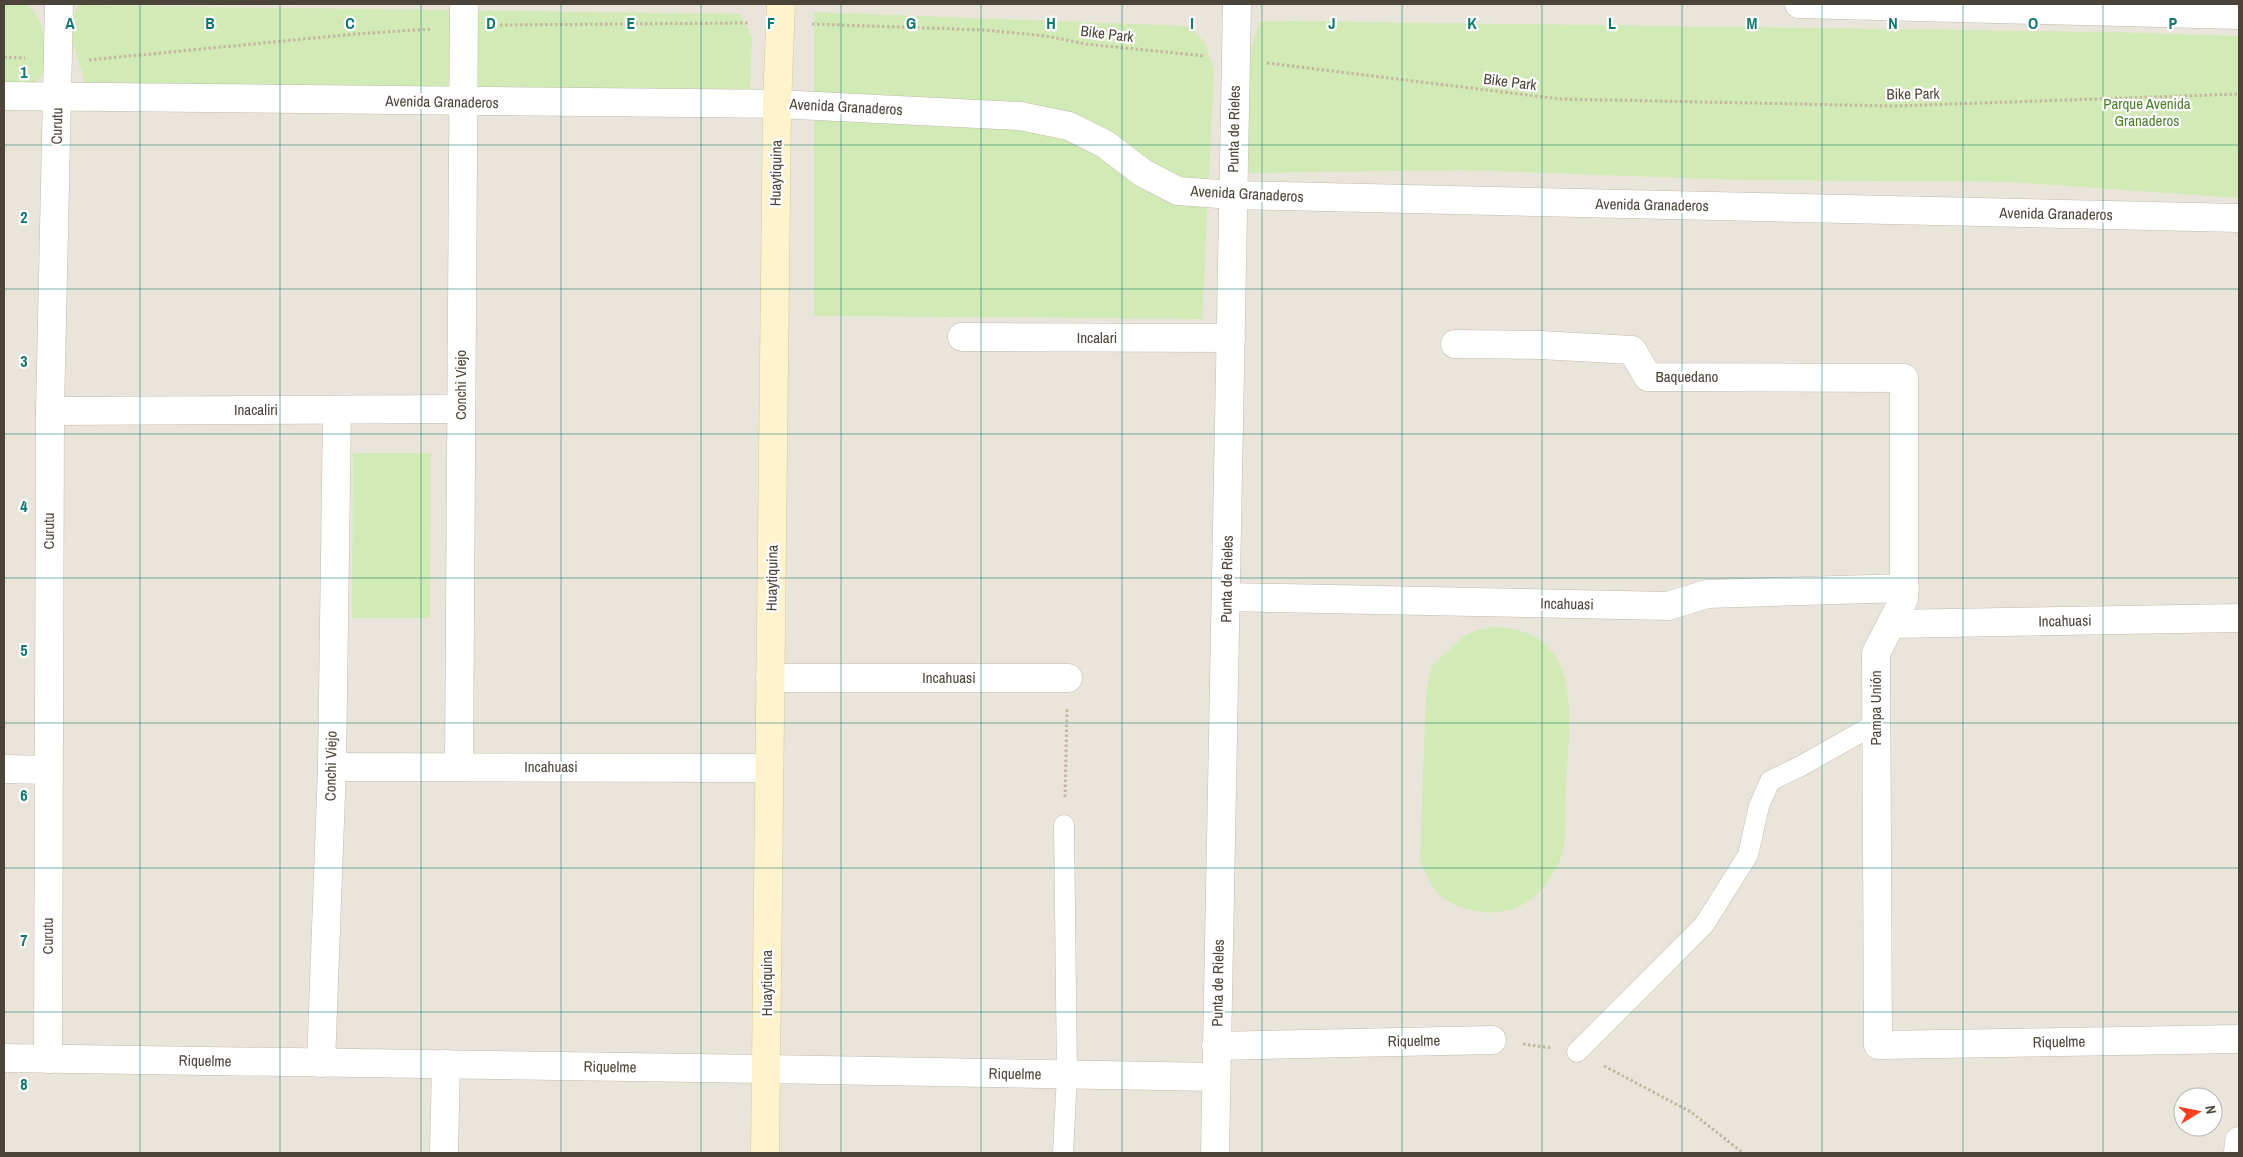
<svg xmlns="http://www.w3.org/2000/svg" width="2243" height="1157" viewBox="0 0 2243 1157" font-family="'Archivo Narrow',sans-serif">
  <style>
    .residential { fill: #eae5da; fill-rule: evenodd }
    .green { fill: #d2eab5 }
    .lines { fill: none; stroke-linecap: round; stroke-linejoin: round }
    .service-casing { stroke: #c2bbae; stroke-width: 21 }
    .minor-casing { stroke: #c2bbae; stroke-width: 29 }
    .tertiary-casing { stroke: #c2bbae; stroke-width: 29 }
    .secondary-casing { stroke: #d6c79b; stroke-width: 29 }
    .path { stroke: #c4b79f; stroke-width: 3; stroke-dasharray: 2.5 2.5; stroke-linecap: butt }
    .service { stroke: #fff; stroke-width: 20 }
    .minor { stroke: #fff; stroke-width: 28 }
    .tertiary { stroke: #fff; stroke-width: 28 }
    .secondary { stroke: #fff3cd; stroke-width: 28 }
    .grid { fill: none; stroke: #0f766e; stroke-width: 1; stroke-opacity: 0.55 }
    .labels { text-anchor: middle; stroke-width: 4.5; stroke-linejoin: round; paint-order: stroke }
    .street-label { font-size: 15px; fill: #4b4439; stroke: #fff }
    .park-label { font-size: 15px; fill: #4a7f2a; stroke: #fff }
    .grid-label { font-size: 16px; text-anchor: middle; font-weight: bold; fill: #0f766e; stroke: #fff; stroke-width: 4.5; stroke-linejoin: round; paint-order: stroke }
  </style>
  <rect width="100%" height="100%" fill="#f6f3ec"/>
  <path class="residential" d="M 4,4 L 2239,4 L 2239,1153 L 4,1153 ZM 2183,1097 L 2213,1097 L 2213,1127 L 2183,1127 Z"/>
  <g class="green">
    <path d="M 4,4 L 27,4 C 48,23 44,46 45,72 L 32,87 L 4,86 Z"/>
    <path d="M 78,5 L 740,14 L 752,37 L 750,91 L 86,87 L 69,29 Z"/>
    <path d="M 814,12 L 1188,26 L 1205,42 L 1214,70 L 1202,319 L 814,316 Z"/>
    <path d="M 1291,21 L 2113,32 L 2239,36 L 2239,198 L 2012,182 L 1742,180 L 1464,170 L 1249,173 L 1249,77 L 1252,45 L 1260,22 Z"/>
    <path d="M 353,453 L 431,453 L 430,618 L 352,618 Z"/>
    <path d="M 1493,627 C 1587,629 1569,720 1566,786 C 1565,801 1567,846 1561,858 C 1554,873 1544,890 1530,900 C 1505,919 1464,915 1441,896 C 1430,886 1426,873 1420,860 L 1426,693 L 1432,666 L 1450,649 L 1462,637 L 1477,630 Z"/>
  </g>
  <g class="lines">
    <defs>
      <g id="service">
        <path d="M 1577,1052 L 1704,925 L 1748,855 L 1759,806 L 1770,781 L 1801,766 L 1877,723"/>
        <path d="M 1063,1153 L 1067,1075 L 1064,825"/>
      </g>
      <g id="minor">
        <path d="M 4,96 L 777,104 L 1020,116 L 1069,126 L 1105,144 L 1143,173 L 1178,191 L 1233,195 L 2239,218"/>
        <path d="M 962,337 L 1231,338"/>
        <path d="M 1455,344 L 1540,345 L 1632,350 L 1648,377 L 1904,378 L 1904,599 L 1876,653 L 1878,1045 L 2239,1039"/>
        <path d="M 50,411 L 461,409"/>
        <path d="M 1227,597 L 1668,606 L 1707,594 L 1905,588"/>
        <path d="M 1891,624 L 2239,618"/>
        <path d="M 770,678 L 1068,678"/>
        <path d="M 332,767 L 769,768"/>
        <path d="M 459,767 L 464,4"/>
        <path d="M 4,769 L 48,770"/>
        <path d="M 1216,1046 L 1492,1040"/>
        <path d="M 48,1059 L 50,411 L 59,4"/>
        <path d="M 321,1063 L 332,767 L 337,410"/>
        <path d="M 767,1069 L 1216,1077"/>
        <path d="M 444,1153 L 446,1064"/>
      </g>
      <g id="tertiary">
        <path d="M 1799,4 L 2239,15"/>
        <path d="M 4,1058 L 767,1069"/>
        <path d="M 1215,1153 L 1237,4"/>
        <path d="M 2238,1153 L 2239,1141"/>
      </g>
      <path id="secondary" d="M 765,1153 L 777,104 L 781,4"/>
    </defs>
    <use href="#service" class="service-casing"/>
    <use href="#minor" class="minor-casing"/>
    <use href="#tertiary" class="tertiary-casing"/>
    <use href="#secondary" class="secondary-casing"/>
    <g class="path">
      <path d="M 812,24 L 985,30 L 1046,36 L 1086,44 L 1204,56"/>
      <path d="M 495,25 L 748,23"/>
      <path d="M 4,57 L 25,58"/>
      <path d="M 89,60 L 355,34 L 431,29"/>
      <path d="M 1267,63 L 1560,99 L 1895,106 L 2239,94"/>
      <path d="M 1065,797 L 1067,708"/>
      <path d="M 1523,1044 L 1551,1048"/>
      <path d="M 1604,1066 L 1691,1112 L 1743,1153"/>
    </g>
    <use href="#service" class="service"/>
    <use href="#minor" class="minor"/>
    <use href="#tertiary" class="tertiary"/>
    <use href="#secondary" class="secondary"/>
  </g>
  <path class="grid" d="M 140,4 L 140,1153M 280,4 L 280,1153M 421,4 L 421,1153M 561,4 L 561,1153M 701,4 L 701,1153M 841,4 L 841,1153M 981,4 L 981,1153M 1122,4 L 1122,1153M 1262,4 L 1262,1153M 1402,4 L 1402,1153M 1542,4 L 1542,1153M 1682,4 L 1682,1153M 1822,4 L 1822,1153M 1963,4 L 1963,1153M 2103,4 L 2103,1153M 4,145 L 2239,145M 4,289 L 2239,289M 4,434 L 2239,434M 4,578 L 2239,578M 4,723 L 2239,723M 4,868 L 2239,868M 4,1012 L 2239,1012"/>
  <g class="labels">
    <g class="street-label">
      <text transform="translate(1107 34) rotate(7)" y="5">Bike Park</text>
      <text transform="translate(1510 82) rotate(7)" y="5">Bike Park</text>
      <text transform="translate(1913 94) rotate(-1)" y="5">Bike Park</text>
      <text transform="translate(442 102) rotate(1)" y="5">Avenida Granaderos</text>
      <text transform="translate(846 107) rotate(3)" y="5">Avenida Granaderos</text>
      <text transform="translate(57 126) rotate(-89)" y="5">Curutu</text>
      <text transform="translate(1234 129) rotate(-89)" y="5">Punta de Rieles</text>
      <text transform="translate(776 173) rotate(-89)" y="5">Huaytiquina</text>
      <text transform="translate(1247 194) rotate(3)" y="5">Avenida Granaderos</text>
      <text transform="translate(1652 205) rotate(1)" y="5">Avenida Granaderos</text>
      <text transform="translate(2056 214) rotate(1)" y="5">Avenida Granaderos</text>
      <text x="1097" y="343">Incalari</text>
      <text x="1687" y="382">Baquedano</text>
      <text transform="translate(461 385) rotate(-90)" y="5">Conchi Viejo</text>
      <text x="256" y="415">Inacaliri</text>
      <text transform="translate(49 531) rotate(-90)" y="5">Curutu</text>
      <text transform="translate(772 578) rotate(-89)" y="5">Huaytiquina</text>
      <text transform="translate(1227 579) rotate(-89)" y="5">Punta de Rieles</text>
      <text transform="translate(1567 604) rotate(1)" y="5">Incahuasi</text>
      <text transform="translate(2065 621) rotate(-1)" y="5">Incahuasi</text>
      <text x="949" y="683">Incahuasi</text>
      <text transform="translate(1876 708) rotate(-90)" y="5">Pampa Unión</text>
      <text transform="translate(331 766) rotate(-89)" y="5">Conchi Viejo</text>
      <text x="551" y="772">Incahuasi</text>
      <text transform="translate(48 936) rotate(-90)" y="5">Curutu</text>
      <text transform="translate(767 983) rotate(-90)" y="5">Huaytiquina</text>
      <text transform="translate(1218 983) rotate(-89)" y="5">Punta de Rieles</text>
      <text transform="translate(1414 1041) rotate(-1)" y="5">Riquelme</text>
      <text transform="translate(2059 1042) rotate(-1)" y="5">Riquelme</text>
      <text transform="translate(205 1061) rotate(1)" y="5">Riquelme</text>
      <text transform="translate(610 1067) rotate(1)" y="5">Riquelme</text>
      <text transform="translate(1015 1074) rotate(1)" y="5">Riquelme</text>
    </g>
    <g class="park-label">
      <text x="2147" y="109">Parque Avenida<tspan x="2147" dy="17">Granaderos</tspan></text>
    </g>
  </g>
  <g class="grid-label">
    <text x="70" y="29">A</text>
    <text x="210" y="29">B</text>
    <text x="350" y="29">C</text>
    <text x="491" y="29">D</text>
    <text x="631" y="29">E</text>
    <text x="771" y="29">F</text>
    <text x="911" y="29">G</text>
    <text x="1051" y="29">H</text>
    <text x="1192" y="29">I</text>
    <text x="1332" y="29">J</text>
    <text x="1472" y="29">K</text>
    <text x="1612" y="29">L</text>
    <text x="1752" y="29">M</text>
    <text x="1893" y="29">N</text>
    <text x="2033" y="29">O</text>
    <text x="2173" y="29">P</text>
    <text x="24" y="78">1</text>
    <text x="24" y="223">2</text>
    <text x="24" y="367">3</text>
    <text x="24" y="512">4</text>
    <text x="24" y="656">5</text>
    <text x="24" y="801">6</text>
    <text x="24" y="946">7</text>
    <text x="24" y="1090">8</text>
  </g>
  <rect width="2243" height="1157" fill="none" stroke="#4b4439" stroke-width="10"/>
  <g transform="translate(2198 1112) rotate(80)"><circle r="24" fill="#ffffff" stroke="#b7b4b0"/>
  <path d="M0-4L9 19L0 12L-9 19Z" fill="#fc3f1d"/>
  <text y="-8" font-size="14" font-weight="bold" text-anchor="middle" fill="#4b4439">N</text>
  </g>
</svg>
